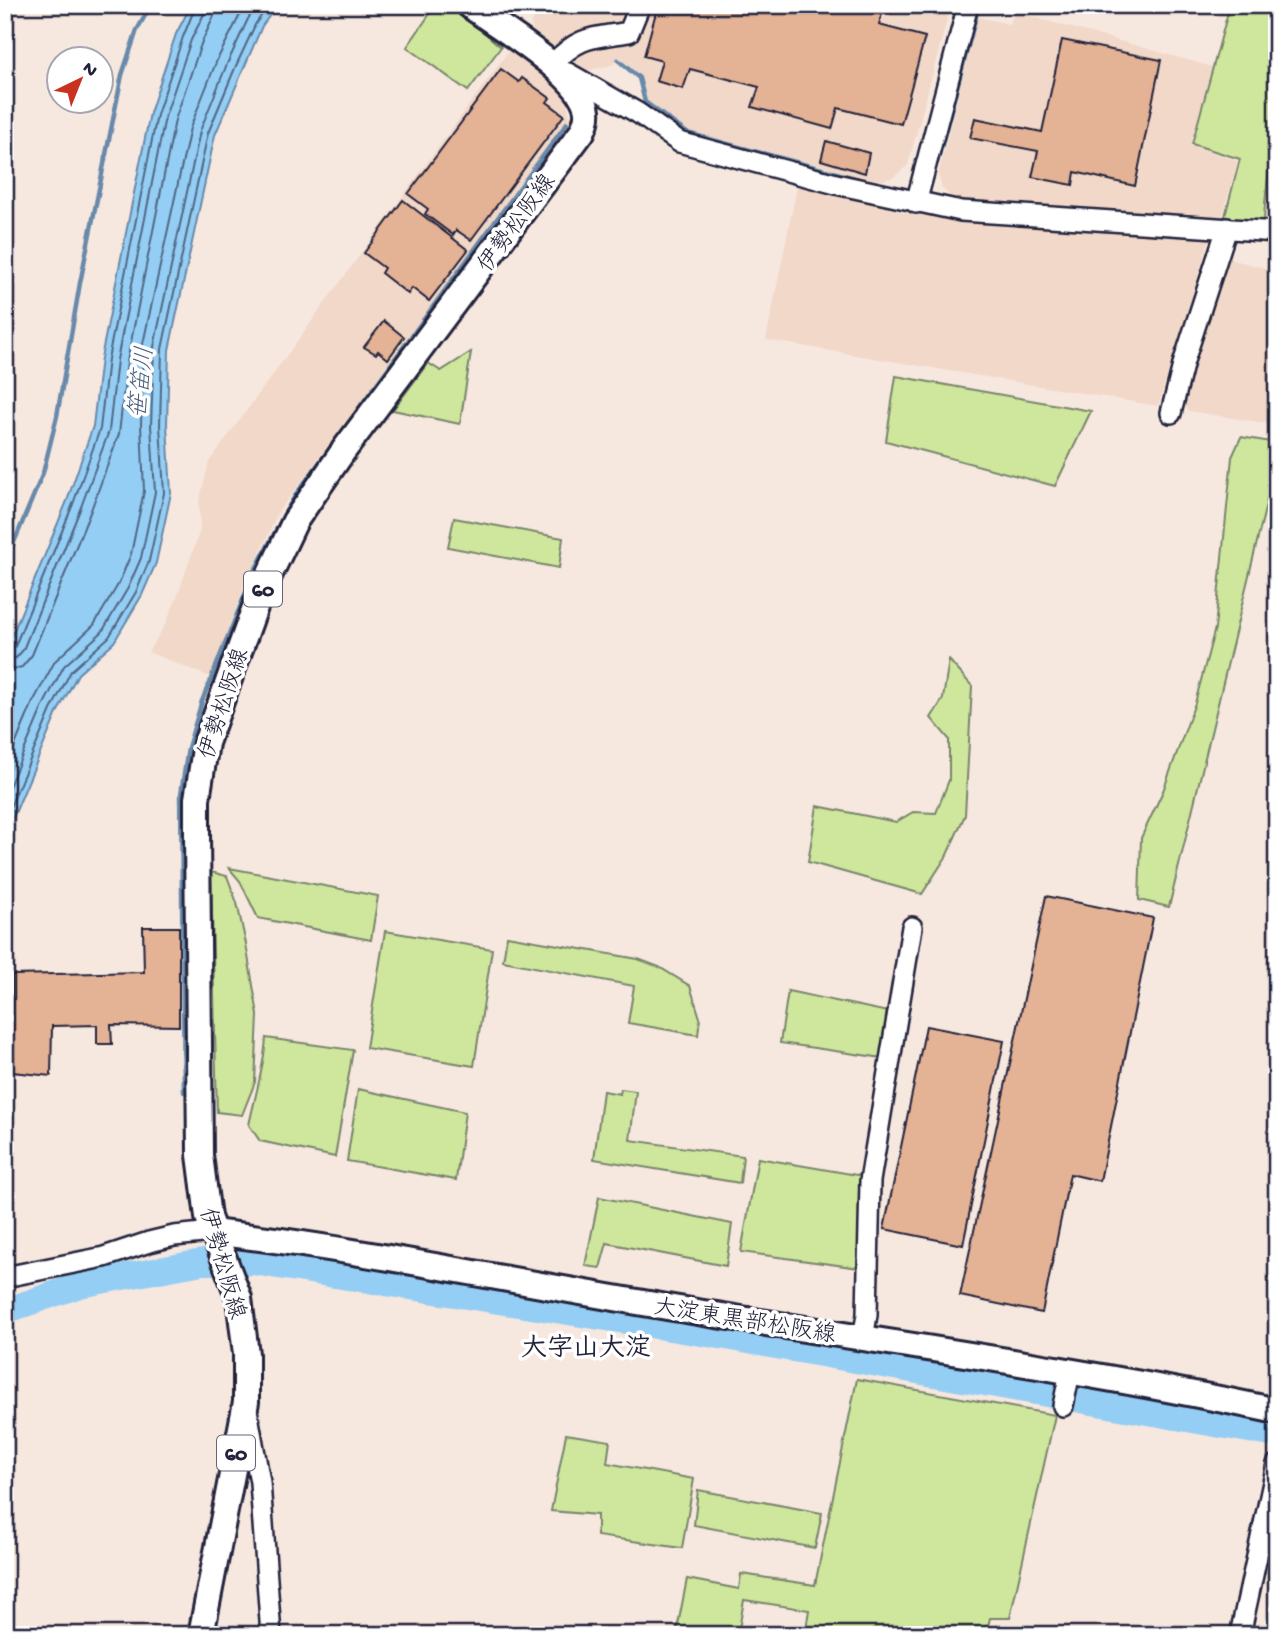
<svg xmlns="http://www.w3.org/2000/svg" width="1282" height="1640" viewBox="0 0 1282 1640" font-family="'Gochi Hand','Klee One',sans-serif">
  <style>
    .built { fill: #f1d8c9 }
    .green { fill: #cfe79c; stroke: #78846c; stroke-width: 2 }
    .water { fill: #95cef4; stroke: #6789aa; stroke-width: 2 }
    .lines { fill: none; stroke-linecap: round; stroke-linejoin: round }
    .shore { stroke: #506785; stroke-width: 2 }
    .stream { stroke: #6789aa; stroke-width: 4.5 }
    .river { stroke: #95cef4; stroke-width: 26 }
    .building { fill: #e4b295; stroke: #22223b; stroke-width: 2 }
    .minor-casing { stroke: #22223b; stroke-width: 24 }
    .major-casing { stroke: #22223b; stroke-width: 30 }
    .minor { stroke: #fff; stroke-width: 19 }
    .major { stroke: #fff; stroke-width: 24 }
    .labels { text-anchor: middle; stroke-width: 7; stroke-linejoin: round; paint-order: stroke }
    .shield { fill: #fff; stroke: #646476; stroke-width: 2 }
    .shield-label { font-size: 21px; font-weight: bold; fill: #22223b }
    .street-label { font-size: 23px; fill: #22223b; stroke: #fff }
    .water-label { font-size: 24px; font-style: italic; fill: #4a5e7c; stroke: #fff }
    .quarter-label { font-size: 26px; font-weight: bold; fill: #22223b; stroke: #fff }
  </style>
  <rect width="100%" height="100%" fill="#f7e8df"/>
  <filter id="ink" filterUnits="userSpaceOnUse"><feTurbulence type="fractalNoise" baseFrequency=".0143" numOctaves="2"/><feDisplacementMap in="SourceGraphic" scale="14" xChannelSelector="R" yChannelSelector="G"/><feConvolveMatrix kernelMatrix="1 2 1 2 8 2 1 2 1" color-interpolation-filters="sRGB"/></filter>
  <g filter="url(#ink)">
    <g class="built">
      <path d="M 544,5 L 951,5 L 908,165 L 894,177 L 883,180 L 870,179 L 687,131 L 647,102 L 641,77 L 620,58 L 612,65 L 585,71 L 533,31 L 531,22 Z"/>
      <path d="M 1015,12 L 1213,67 L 1190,145 L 1238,161 L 1221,220 L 963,203 L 952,198 L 942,188 L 938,175 L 978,17 L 1009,24 Z"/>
      <path d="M 510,49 L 566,93 L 571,126 L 278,512 L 240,598 L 210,677 L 148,652 L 165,625 L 176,600 L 200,530 L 199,503 L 209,462 Z"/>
      <path d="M 797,186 L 912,214 L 1002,226 L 1210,237 L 1158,406 L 766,340 Z"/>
      <path d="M 1229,259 L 1277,271 L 1277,425 L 1188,411 L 1182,400 Z"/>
    </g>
    <g class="green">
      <path d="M 436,5 L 452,5 L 501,47 L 468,91 L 407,47 Z"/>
      <path d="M 1230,5 L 1277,5 L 1271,46 L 1277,49 C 1277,74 1281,106 1276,130 C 1270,161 1265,189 1264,221 L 1224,220 L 1240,159 L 1192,144 Z"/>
      <path d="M 471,352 L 460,424 L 393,410 L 428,363 L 441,371 Z"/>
      <path d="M 896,376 L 1091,411 L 1055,486 L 886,441 Z"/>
      <path d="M 1241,437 L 1277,443 L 1277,459 L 1169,907 L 1139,900 L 1141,838 L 1163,791 L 1195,703 L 1215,628 L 1232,457 Z"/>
      <path d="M 454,518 L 563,538 L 559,568 L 448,547 Z"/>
      <path d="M 949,660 L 972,686 L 965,815 L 946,857 L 922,894 L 808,862 L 817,806 L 896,822 L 913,812 L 936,813 L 949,780 L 949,739 L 931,718 L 943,699 Z"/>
      <path d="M 229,868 L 378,896 L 371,940 L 258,918 L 240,881 Z"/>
      <path d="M 211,872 L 227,876 L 237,903 L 246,944 L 258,1015 L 255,1082 L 242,1115 L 217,1112 Z"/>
      <path d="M 385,931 L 492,949 L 474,1066 L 366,1048 Z"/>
      <path d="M 507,936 L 638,959 L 659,967 L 690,986 L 700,1018 L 698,1035 L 628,1023 L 634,986 L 503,961 Z"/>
      <path d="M 788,991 L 888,1012 L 883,1058 L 780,1043 Z"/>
      <path d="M 266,1038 L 353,1050 L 335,1157 L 260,1141 L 249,1125 C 255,1096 264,1068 266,1038 Z"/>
      <path d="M 358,1089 L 465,1112 L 456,1180 L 347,1161 Z"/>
      <path d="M 621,1089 L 636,1091 L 630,1140 L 743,1156 L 740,1183 L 594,1159 L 603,1091 L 620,1094 Z"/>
      <path d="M 758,1158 L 863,1176 L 860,1268 L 741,1252 Z"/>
      <path d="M 599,1197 L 732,1224 L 726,1266 L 607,1243 L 600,1268 L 585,1266 Z"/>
      <path d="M 857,1379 L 1055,1415 L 1010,1618 L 990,1618 L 986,1635 L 805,1635 L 809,1610 L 744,1600 L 738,1635 L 676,1635 L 687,1579 L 739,1589 L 741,1574 L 815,1585 Z"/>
      <path d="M 566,1434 L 610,1441 L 607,1463 L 694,1479 L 682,1548 L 597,1536 L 597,1515 L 551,1511 Z"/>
      <path d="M 698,1490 L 822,1513 L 815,1548 L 694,1525 Z"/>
    </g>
    <path class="water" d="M 191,5 L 277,5 L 262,26 L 215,135 L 169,350 L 167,425 L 171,493 L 156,563 L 142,595 L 114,642 L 78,674 L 57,713 L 5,837 L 5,652 L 67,501 L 93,426 L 101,358 L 150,113 L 176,34 Z"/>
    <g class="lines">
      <g class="shore">
        <path d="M 5,652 L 11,651 L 15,646 L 73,504 L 100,429 L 108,359 L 157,115 L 183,37 L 196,5"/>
        <path d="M 5,660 L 16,658 L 23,650 L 81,507 L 109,431 L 117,360 L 165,117 L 191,40 L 204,14 L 205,5"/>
        <path d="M 5,671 L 22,667 L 32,655 L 91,510 L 119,434 L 127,362 L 175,120 L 201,44 L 214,16 L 216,5"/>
        <path d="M 5,769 L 33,702 L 55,661 L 94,625 L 119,583 L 131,554 L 144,491 L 141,425 L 143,344 L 190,128 L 217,60 L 245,5"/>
        <path d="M 5,796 L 43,706 L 64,666 L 102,632 L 128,588 L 141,558 L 155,492 L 151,425 L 154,347 L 200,131 L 227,64 L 248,19 L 258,5"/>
        <path d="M 5,819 L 51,710 L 71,671 L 109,637 L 136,592 L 149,561 L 164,493 L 160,425 L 162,349 L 208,133 L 235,68 L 256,23 L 269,5"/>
      </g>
      <g class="stream">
        <path d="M 618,60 L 639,78 L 645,102 L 687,133 L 859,179"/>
        <path d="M 937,163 L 979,5"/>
        <path d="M 5,564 L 43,473 L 57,416 L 80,283 L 122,75 L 137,30 L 151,5"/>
        <path d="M 184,1092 L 181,794 L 188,748 L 202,701 L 254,572 L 286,511 L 297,493 L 567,123"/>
      </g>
      <path class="river" d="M 5,1311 L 80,1285 L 202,1262 L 253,1262 L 726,1337 L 1277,1435"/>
    </g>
    <g class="building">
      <path d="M 658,5 L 813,5 L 839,12 L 841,5 L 884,5 L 879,25 L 925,37 L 901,124 L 838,108 L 832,129 L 752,107 L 759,87 L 690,69 L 683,89 L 656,81 L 662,61 L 644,56 Z"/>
      <path d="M 1062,40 L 1161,60 L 1135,186 L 1075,172 L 1073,185 L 1032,177 L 1038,151 L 970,138 L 975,118 L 1042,132 Z"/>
      <path d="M 501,69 L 519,82 L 522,78 L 550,98 L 547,102 L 564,115 L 471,240 L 456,230 L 453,235 L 425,214 L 428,209 L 408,194 Z"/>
      <path d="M 826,141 L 869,153 L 865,173 L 821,160 Z"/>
      <path d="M 403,200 L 468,250 L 429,301 L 412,288 L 408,294 L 381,273 L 384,268 L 364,253 Z"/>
      <path d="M 384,321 L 404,337 L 388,359 L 378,351 L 376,354 L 364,347 Z"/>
      <path d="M 1046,896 L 1153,918 L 1100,1181 L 1070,1174 L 1042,1313 L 960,1296 Z"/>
      <path d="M 143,927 L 179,927 L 179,1026 L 111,1025 L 112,1044 L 97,1044 L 97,1025 L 52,1026 L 51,1076 L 12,1072 L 12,975 L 144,972 Z"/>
      <path d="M 926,1026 L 1004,1041 L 963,1245 L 884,1229 Z"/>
    </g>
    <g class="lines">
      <defs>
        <g id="minor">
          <path d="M 553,64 C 579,35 594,38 629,32 L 640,5"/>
          <path d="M 568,73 L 638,113 L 679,142 L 836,184 L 961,211 L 1277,232"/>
          <path d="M 916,203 L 968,5"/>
          <path d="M 1171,413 L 1184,361 L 1227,228"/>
          <path d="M 5,1277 L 104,1257 L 149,1242 L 174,1236 L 212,1232"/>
          <path d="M 863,1338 L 867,1315 L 870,1181 L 912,927"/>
          <path d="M 1063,1406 L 1070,1372"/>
          <path d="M 247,1410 L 260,1482 L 271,1635"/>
          <path d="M 1240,1635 L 1277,1464"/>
        </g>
        <g id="major">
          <path d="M 212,1232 C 367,1250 519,1283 673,1308 C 874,1341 1077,1368 1277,1411"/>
          <path d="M 201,1635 L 246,1402 L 246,1354 L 239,1298 L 208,1217 L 200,1155 L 197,833 L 197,799 L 206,743 L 258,599 L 295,521 L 344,450 L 582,132 C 585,125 588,119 587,111 C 583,76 497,26 469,5"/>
        </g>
      </defs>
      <use href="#minor" class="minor-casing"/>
      <use href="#major" class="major-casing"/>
      <use href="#minor" class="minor"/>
      <use href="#major" class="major"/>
    </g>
  </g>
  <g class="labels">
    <g class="shield">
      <rect x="244" y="571.5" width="38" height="35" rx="5"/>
      <rect x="217" y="1435.5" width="38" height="35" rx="5"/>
    </g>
    <g class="shield-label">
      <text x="263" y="596">60</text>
      <text x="236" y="1460">60</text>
    </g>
    <g class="street-label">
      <text transform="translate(515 222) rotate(-54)" y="8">伊勢松阪線</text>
      <text transform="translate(222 703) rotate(-72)" y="8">伊勢松阪線</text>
      <text transform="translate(224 1263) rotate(74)" y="8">伊勢松阪線</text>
      <text transform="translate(745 1319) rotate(9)" y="8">大淀東黒部松阪線</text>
    </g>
    <g class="water-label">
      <text transform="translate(140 382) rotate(-84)" y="8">笹笛川</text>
    </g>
    <g class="quarter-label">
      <text x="586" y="1355">大字山大淀</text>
    </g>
  </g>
  <rect width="1282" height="1640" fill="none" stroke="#fff" stroke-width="28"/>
  <rect x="14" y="14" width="1254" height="1612" fill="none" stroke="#22223b" stroke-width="2.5" filter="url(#ink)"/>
  <g transform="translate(80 80) rotate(43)"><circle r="33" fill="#ffffff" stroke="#a7a7b1" stroke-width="2"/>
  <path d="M0-5L12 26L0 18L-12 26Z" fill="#c8321e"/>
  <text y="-10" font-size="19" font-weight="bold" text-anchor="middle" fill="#22223b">N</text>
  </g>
</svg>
